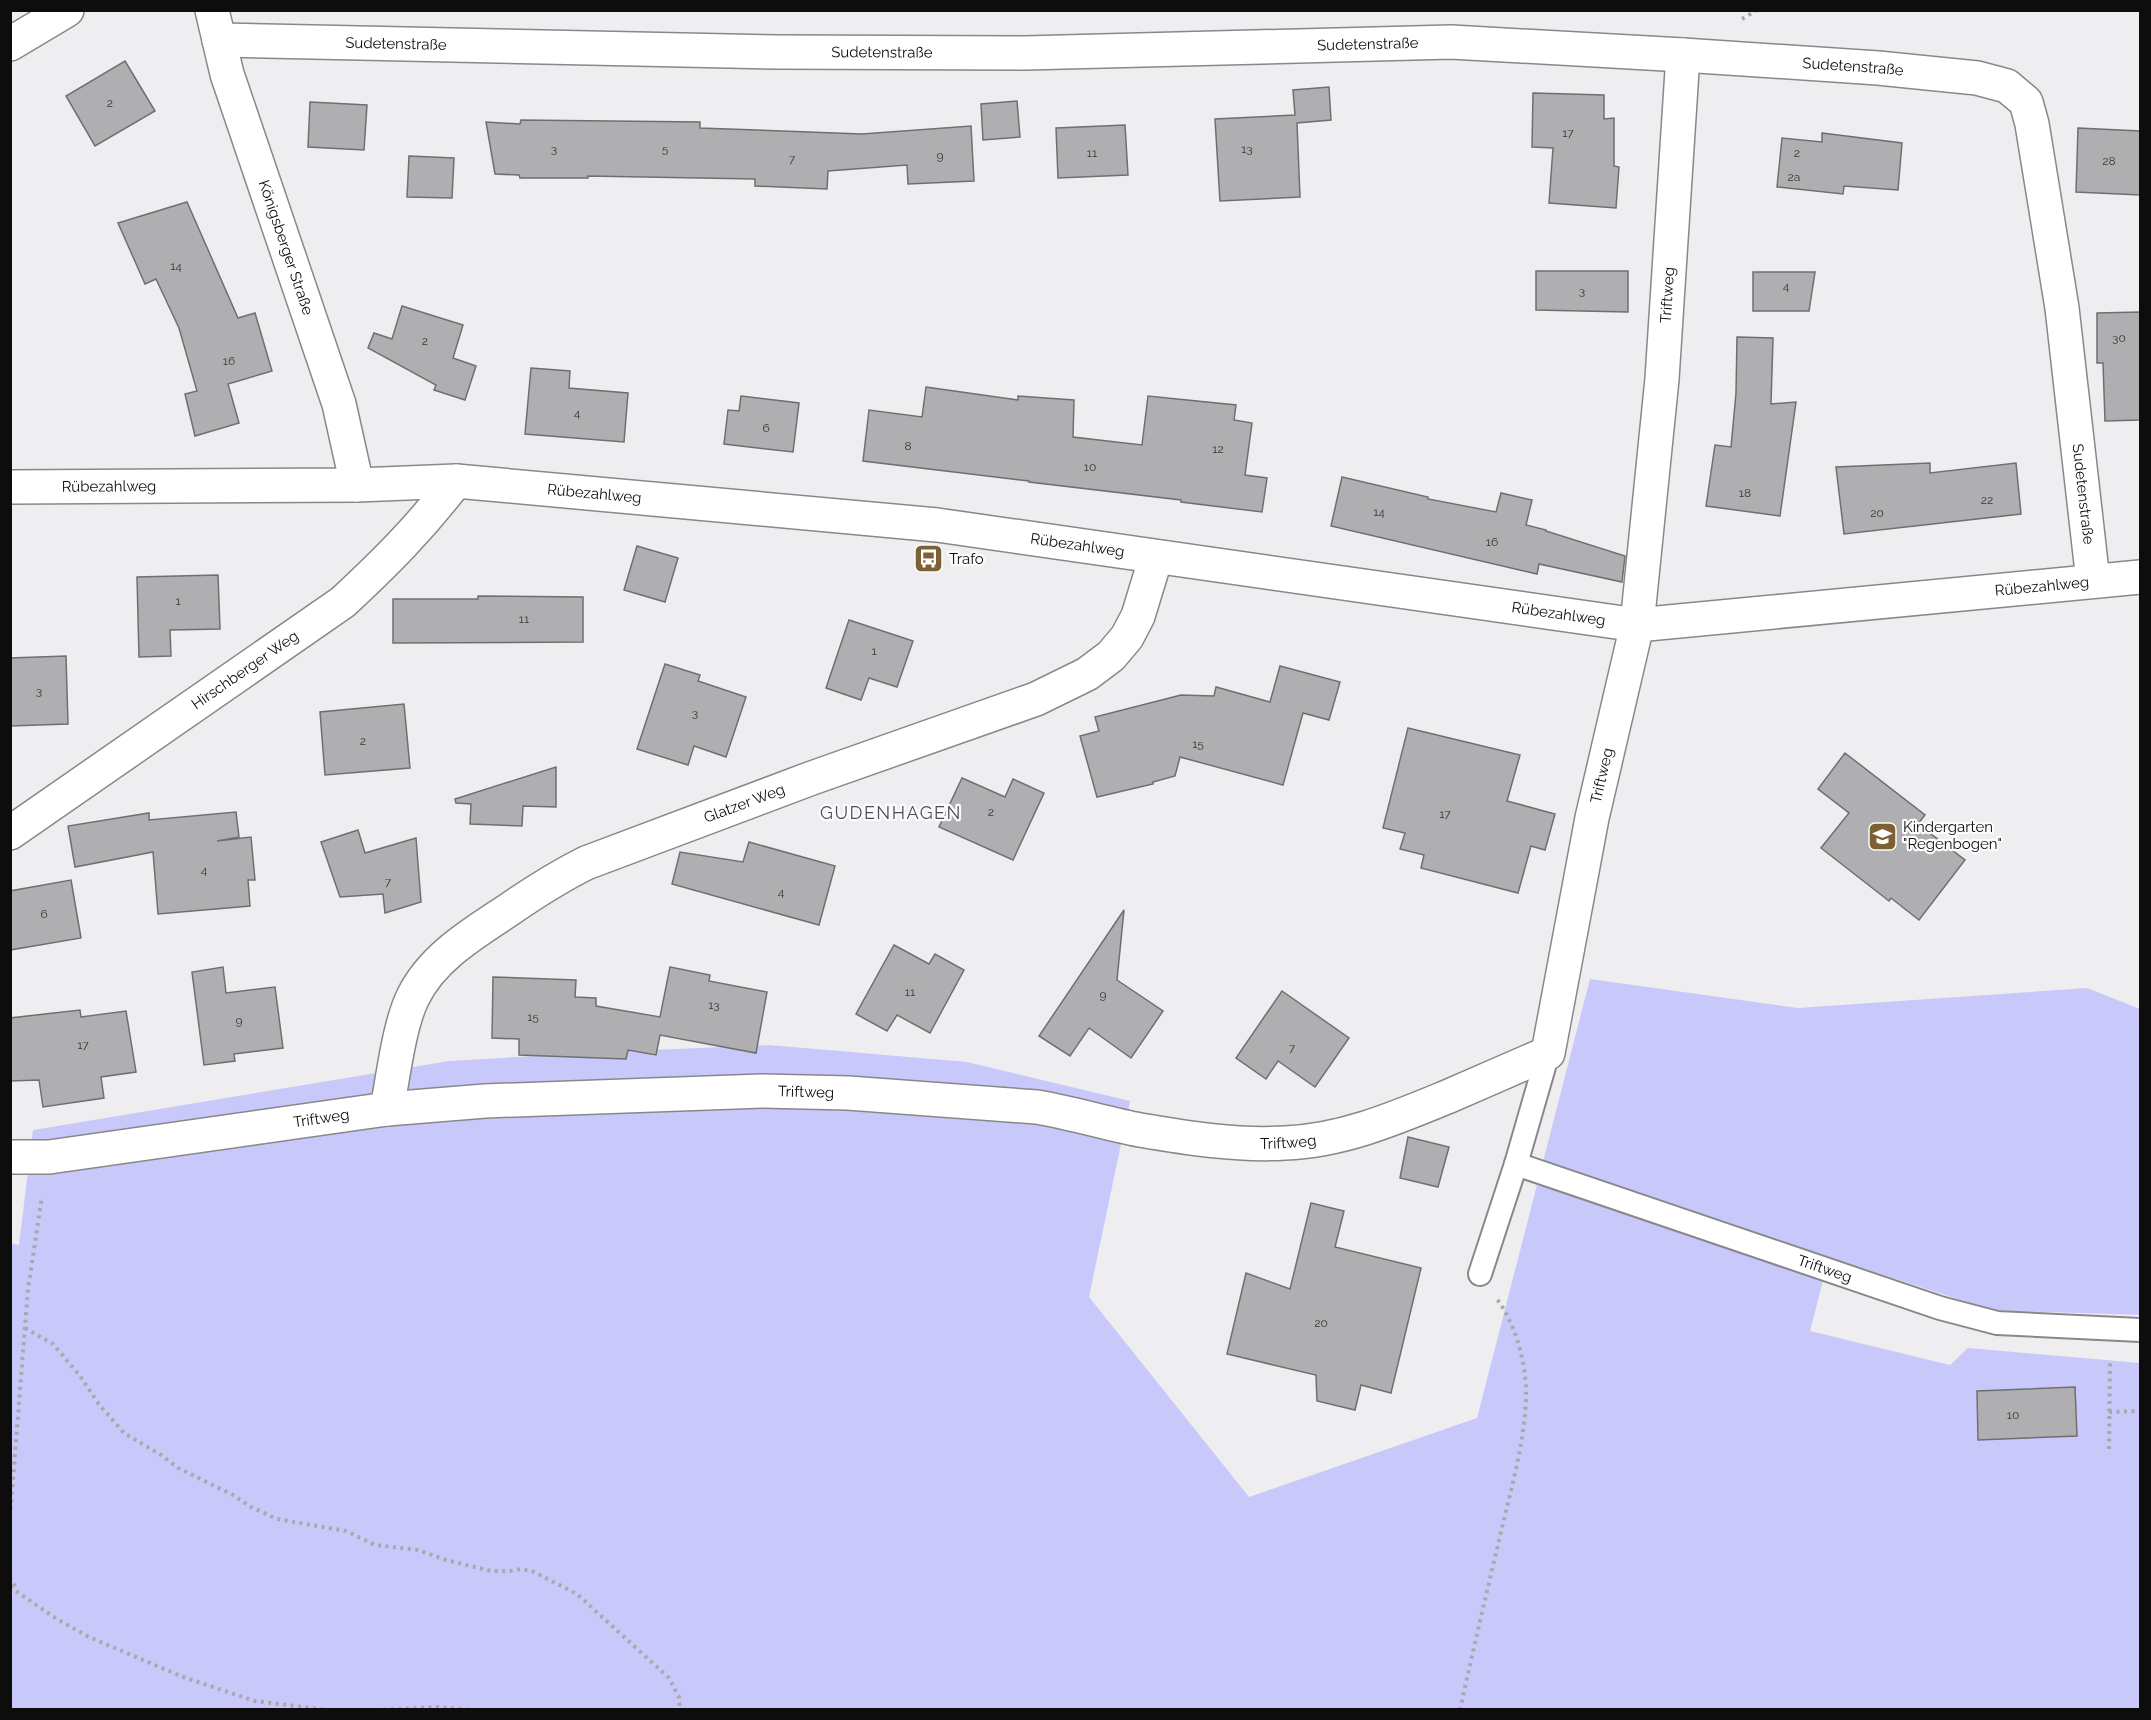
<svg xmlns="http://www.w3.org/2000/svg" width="2151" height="1720" viewBox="0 0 2151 1720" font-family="Raleway,sans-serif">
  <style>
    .green { fill: #c9c8fa }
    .building { fill: #afafb2; stroke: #6f6f71; stroke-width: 1.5 }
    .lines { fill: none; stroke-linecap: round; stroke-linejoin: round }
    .lane-casing { stroke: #88888b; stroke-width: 26 }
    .street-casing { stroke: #88888b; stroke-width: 36 }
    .path { stroke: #a9a9ab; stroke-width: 4; stroke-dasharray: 3 4.5; stroke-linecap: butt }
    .lane { stroke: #fff; stroke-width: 22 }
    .street { stroke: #fff; stroke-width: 33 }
    .labels { text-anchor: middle; stroke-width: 4.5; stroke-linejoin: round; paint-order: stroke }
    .number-label { font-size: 12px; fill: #363637 }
    .street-label { font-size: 15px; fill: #0d0d0e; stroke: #fcfcff }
    .poi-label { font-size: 15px; fill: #0d0d0e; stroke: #fcfcff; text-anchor: start }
    .quarter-label { font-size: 18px; letter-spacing: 1.5px; fill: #4f4f52; stroke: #fcfcff }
  </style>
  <rect width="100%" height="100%" fill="#eeeef1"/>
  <path class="green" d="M 1590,979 L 1798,1008 L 2087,988 L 2140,1009 L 2140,1315 L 1991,1310 L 1829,1257 L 1810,1331 L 1950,1365 L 1968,1348 L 2140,1363 L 2140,1709 L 11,1710 L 10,1243 L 19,1245 L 33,1130 L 449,1061 L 605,1052 L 769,1045 L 967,1062 L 1130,1101 L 1089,1297 L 1249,1497 L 1477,1418 Z"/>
  <g class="building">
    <path d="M 125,61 L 155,111 L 95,146 L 66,96 Z"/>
    <path d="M 1329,87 L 1331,120 L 1297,123 L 1300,197 L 1220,201 L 1215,119 L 1295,115 L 1293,90 Z"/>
    <path d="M 1533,93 L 1604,95 L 1604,119 L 1614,118 L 1614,166 L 1619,167 L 1616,208 L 1549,203 L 1553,148 L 1532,147 Z"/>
    <path d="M 1017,101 L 1020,137 L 983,140 L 981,104 Z"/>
    <path d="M 310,102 L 367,105 L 364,150 L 308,147 Z"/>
    <path d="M 521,120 L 700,122 L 700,128 L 862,134 L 971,126 L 974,181 L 908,184 L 907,165 L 828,171 L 827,189 L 755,186 L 755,179 L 588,176 L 588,178 L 520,178 L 519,175 L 495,174 L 486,122 L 520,124 Z"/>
    <path d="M 1125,125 L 1128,175 L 1058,178 L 1056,128 Z"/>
    <path d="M 2078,128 L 2140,131 L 2140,195 L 2076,192 Z"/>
    <path d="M 1822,133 L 1902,143 L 1898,190 L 1844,186 L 1843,194 L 1777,187 L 1782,138 L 1822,142 Z"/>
    <path d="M 409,156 L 454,158 L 452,198 L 407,197 Z"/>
    <path d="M 187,202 L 238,318 L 255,313 L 272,371 L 228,384 L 239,423 L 195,436 L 185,394 L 197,391 L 179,328 L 156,279 L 145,284 L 118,223 Z"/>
    <path d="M 1536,271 L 1628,271 L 1628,312 L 1536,310 Z"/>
    <path d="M 1753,272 L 1815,272 L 1809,311 L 1753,311 Z"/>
    <path d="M 402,306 L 463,325 L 453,358 L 476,366 L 465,400 L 434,390 L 436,385 L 368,348 L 374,333 L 392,339 Z"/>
    <path d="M 2140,312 L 2140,420 L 2105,421 L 2103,363 L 2097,363 L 2097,313 Z"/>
    <path d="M 1737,337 L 1773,338 L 1771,404 L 1796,402 L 1780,516 L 1706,506 L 1715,445 L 1731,447 L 1736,393 Z"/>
    <path d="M 531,368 L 570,371 L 569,388 L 628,393 L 624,442 L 525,434 Z"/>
    <path d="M 926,387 L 1018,400 L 1018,396 L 1074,400 L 1073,437 L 1142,445 L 1148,396 L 1236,405 L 1234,420 L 1252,423 L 1245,475 L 1267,478 L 1262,512 L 1181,502 L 1181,500 L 1029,482 L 1029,481 L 863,461 L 869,410 L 922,417 Z"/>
    <path d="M 741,396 L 799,403 L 793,452 L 724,444 L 728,410 L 739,411 Z"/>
    <path d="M 1930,463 L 1930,473 L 2016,463 L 2021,514 L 1844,534 L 1836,467 Z"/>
    <path d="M 1342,477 L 1428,497 L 1428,499 L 1496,512 L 1501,493 L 1532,500 L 1526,525 L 1546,530 L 1546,531 L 1625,556 L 1622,582 L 1539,564 L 1537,574 L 1331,526 Z"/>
    <path d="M 637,546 L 678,558 L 665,602 L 624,590 Z"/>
    <path d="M 218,575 L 220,629 L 170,630 L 171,656 L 139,657 L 137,577 Z"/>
    <path d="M 478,596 L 583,597 L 583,642 L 393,643 L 393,599 L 478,599 Z"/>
    <path d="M 849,620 L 913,641 L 897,687 L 869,678 L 861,700 L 826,688 Z"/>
    <path d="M 66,656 L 68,724 L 10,726 L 10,658 Z"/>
    <path d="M 665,664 L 700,675 L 698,681 L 746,697 L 726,757 L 694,746 L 688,765 L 637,749 Z"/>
    <path d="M 1280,666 L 1340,682 L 1329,720 L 1303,713 L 1283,785 L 1180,757 L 1175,776 L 1153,782 L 1153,784 L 1097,797 L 1080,736 L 1099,731 L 1095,717 L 1181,695 L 1214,696 L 1216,687 L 1270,702 Z"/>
    <path d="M 404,704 L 410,768 L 325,775 L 320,712 Z"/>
    <path d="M 1408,728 L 1520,755 L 1507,801 L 1555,814 L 1545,850 L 1531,846 L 1518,893 L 1421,868 L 1424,855 L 1400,849 L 1405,833 L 1383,828 Z"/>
    <path d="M 1845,753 L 1925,815 L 1918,824 L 1965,860 L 1919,920 L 1891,898 L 1889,901 L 1821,848 L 1849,813 L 1818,789 Z"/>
    <path d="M 556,767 L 556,807 L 523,806 L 522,826 L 470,824 L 471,804 L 456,803 L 455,799 Z"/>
    <path d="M 962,778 L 1005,797 L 1013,779 L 1044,793 L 1013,860 L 939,827 Z"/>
    <path d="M 236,812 L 239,837 L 217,841 L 251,837 L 255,880 L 248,880 L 250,906 L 158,914 L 153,852 L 75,867 L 68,826 L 149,813 L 149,820 Z"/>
    <path d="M 358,830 L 365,853 L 416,838 L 421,902 L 385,913 L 383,894 L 340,897 L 321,842 Z"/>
    <path d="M 749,842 L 835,866 L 819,925 L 672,884 L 680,852 L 743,862 Z"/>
    <path d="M 71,880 L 81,938 L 10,950 L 10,891 Z"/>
    <path d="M 1124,910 L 1117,980 L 1163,1011 L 1131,1058 L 1089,1028 L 1070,1056 L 1039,1036 Z"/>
    <path d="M 894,945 L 929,964 L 935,954 L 964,970 L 930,1033 L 897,1015 L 887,1031 L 856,1014 Z"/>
    <path d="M 223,967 L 226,993 L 275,987 L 283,1048 L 234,1054 L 235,1061 L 204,1065 L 192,972 Z"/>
    <path d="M 670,967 L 710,975 L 709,981 L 767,992 L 756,1053 L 660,1035 L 656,1055 L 628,1050 L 626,1059 L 519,1055 L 519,1039 L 492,1038 L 493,977 L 576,980 L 575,997 L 596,998 L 596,1006 L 660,1017 Z"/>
    <path d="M 1282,991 L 1349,1038 L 1315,1087 L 1278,1061 L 1266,1079 L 1236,1058 Z"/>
    <path d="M 80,1010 L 81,1017 L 126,1011 L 136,1072 L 101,1077 L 104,1098 L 43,1107 L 39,1080 L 10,1081 L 10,1018 Z"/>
    <path d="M 1408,1137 L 1449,1147 L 1438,1187 L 1400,1178 Z"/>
    <path d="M 1311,1203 L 1344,1211 L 1335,1247 L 1421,1268 L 1391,1393 L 1361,1385 L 1355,1410 L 1317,1401 L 1316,1375 L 1227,1354 L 1246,1273 L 1290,1289 Z"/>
    <path d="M 2075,1387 L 2077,1436 L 1978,1440 L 1977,1391 Z"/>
  </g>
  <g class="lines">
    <defs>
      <g id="lane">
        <path id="s1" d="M 1516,1164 L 1940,1308 L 1997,1323 L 2140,1330"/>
        <path d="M 1480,1274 L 1516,1164 L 1548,1053"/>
      </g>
      <g id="street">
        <path id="s2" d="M 212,10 L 227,74 L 339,404 L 357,485"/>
        <path id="s3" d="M 219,40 L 777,52 L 1025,53 L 1451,42 L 1683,55 L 1878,68 L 1977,78 L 2007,86 L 2026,102 L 2032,124 L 2062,308 L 2093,581"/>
        <path d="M 10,44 L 67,10"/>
        <path id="s4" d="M 10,487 L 357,485 L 456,481 L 937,525 L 1637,625 L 2140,577"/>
        <path id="s5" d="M 10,833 L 343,602 C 386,562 420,528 456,481"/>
        <path id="s6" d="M 387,1109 C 393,1078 399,1025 413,997 C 432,958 472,934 507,911 C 533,893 558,877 586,863 L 812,778 L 1036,699 L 1087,674 L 1111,656 L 1127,637 L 1138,616 L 1156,557"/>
        <path id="s7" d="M 10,1157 L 49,1157 L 387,1109 L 485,1101 L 762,1091 L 848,1093 L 1037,1107 C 1072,1113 1105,1123 1140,1130 C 1187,1138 1237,1146 1285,1143 C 1342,1141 1396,1118 1447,1097 C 1481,1082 1514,1068 1548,1053 L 1592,818 L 1637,625 L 1662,379 L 1683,55"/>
      </g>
    </defs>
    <use href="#lane" class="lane-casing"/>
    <use href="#street" class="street-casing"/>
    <g class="path">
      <path d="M 1742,19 L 1757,10"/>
      <path d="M 25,1328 L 53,1344 L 80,1376 L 98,1403 L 124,1433 L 161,1455 L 178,1468 L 233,1495 L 251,1507 L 277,1519 L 346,1531 L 375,1545 L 418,1550 L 446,1560 L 491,1571 L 509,1571 L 522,1569 L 534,1572 L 577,1594 L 669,1678 L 679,1697 L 680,1710"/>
      <path d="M 2109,1412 L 2140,1411"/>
      <path d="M 2109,1449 L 2110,1362"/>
      <path d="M 10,1517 L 28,1289 L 42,1196"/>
      <path d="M 10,1577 L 17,1590"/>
      <path d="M 10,1587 L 57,1619 L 89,1637 L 183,1677 L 255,1701 L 327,1710"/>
      <path d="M 376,1710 L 438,1707 L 472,1710"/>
      <path d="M 1460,1710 C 1473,1650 1487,1591 1501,1532 C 1511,1489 1527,1434 1526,1389 C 1525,1359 1515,1324 1497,1299"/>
    </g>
    <use href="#lane" class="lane"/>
    <use href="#street" class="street"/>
  </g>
  <defs>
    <symbol id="bus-square" viewBox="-11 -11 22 22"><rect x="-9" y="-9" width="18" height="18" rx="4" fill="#7d6034" stroke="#fcfcff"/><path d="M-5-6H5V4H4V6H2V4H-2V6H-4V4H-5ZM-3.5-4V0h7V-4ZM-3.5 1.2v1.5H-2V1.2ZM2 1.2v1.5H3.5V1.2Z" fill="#fff"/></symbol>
    <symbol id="school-square" viewBox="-11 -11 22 22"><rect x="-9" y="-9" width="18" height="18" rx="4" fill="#7d6034" stroke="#fcfcff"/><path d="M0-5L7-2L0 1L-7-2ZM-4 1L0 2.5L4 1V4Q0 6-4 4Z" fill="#fff"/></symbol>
  </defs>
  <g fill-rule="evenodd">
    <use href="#bus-square" x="912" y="542" width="33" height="33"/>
    <use href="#school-square" x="1866" y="820" width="33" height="33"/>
  </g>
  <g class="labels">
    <g class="number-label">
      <text x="110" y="107">2</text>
      <text x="1568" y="137">17</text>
      <text x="554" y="153">3</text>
      <text x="665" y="153">5</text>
      <text x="1247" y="153">13</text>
      <text x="1092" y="157">11</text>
      <text x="1797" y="157">2</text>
      <text x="940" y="160">9</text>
      <text x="792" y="163">7</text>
      <text x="2109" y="165">28</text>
      <text x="1794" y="181">2a</text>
      <text x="176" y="270">14</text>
      <text x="1786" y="290">4</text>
      <text x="1582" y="295">3</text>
      <text x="2119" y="342">30</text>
      <text x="425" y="345">2</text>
      <text x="229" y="365">16</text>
      <text x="577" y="417">4</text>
      <text x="766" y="432">6</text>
      <text x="908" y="450">8</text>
      <text x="1218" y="453">12</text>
      <text x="1090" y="471">10</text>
      <text x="1745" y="497">18</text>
      <text x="1987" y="504">22</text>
      <text x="1379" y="516">14</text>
      <text x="1877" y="517">20</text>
      <text x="1492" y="546">16</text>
      <text x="178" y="605">1</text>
      <text x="524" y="623">11</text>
      <text x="874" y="655">1</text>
      <text x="39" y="695">3</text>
      <text x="695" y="717">3</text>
      <text x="363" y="745">2</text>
      <text x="1198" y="748">15</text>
      <text x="991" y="816">2</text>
      <text x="1445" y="818">17</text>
      <text x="204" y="874">4</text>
      <text x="388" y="886">7</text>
      <text x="781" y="896">4</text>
      <text x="44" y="918">6</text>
      <text x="910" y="996">11</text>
      <text x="1103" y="999">9</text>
      <text x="714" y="1009">13</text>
      <text x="533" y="1021">15</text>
      <text x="239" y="1025">9</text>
      <text x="83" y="1049">17</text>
      <text x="1292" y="1052">7</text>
      <text x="1321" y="1327">20</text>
      <text x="2013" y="1419">10</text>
    </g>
    <g class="street-label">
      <text dy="5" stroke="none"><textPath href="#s3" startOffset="177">Sudetenstraße</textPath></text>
      <text dy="5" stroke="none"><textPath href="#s3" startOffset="1149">Sudetenstraße</textPath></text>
      <text dy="5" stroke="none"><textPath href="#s3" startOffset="663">Sudetenstraße</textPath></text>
      <text dy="5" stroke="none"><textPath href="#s3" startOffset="1635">Sudetenstraße</textPath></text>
      <text dy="5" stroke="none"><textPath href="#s2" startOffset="249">Königsberger Straße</textPath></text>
      <text dy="5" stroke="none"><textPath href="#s7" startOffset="2331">Triftweg</textPath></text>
      <text dy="5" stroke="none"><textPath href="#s4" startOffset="99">Rübezahlweg</textPath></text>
      <text dy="5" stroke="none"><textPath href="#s4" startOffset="585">Rübezahlweg</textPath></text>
      <text dy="5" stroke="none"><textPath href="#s3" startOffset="2212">Sudetenstraße</textPath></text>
      <text dy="5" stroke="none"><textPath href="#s4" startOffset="1071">Rübezahlweg</textPath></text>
      <text dy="5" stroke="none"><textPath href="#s4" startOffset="2043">Rübezahlweg</textPath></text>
      <text dy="5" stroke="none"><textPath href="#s4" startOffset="1557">Rübezahlweg</textPath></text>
      <text dy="5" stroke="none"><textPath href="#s5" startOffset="286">Hirschberger Weg</textPath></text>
      <text dy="5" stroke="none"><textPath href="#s7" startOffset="1845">Triftweg</textPath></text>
      <text dy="5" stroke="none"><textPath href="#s6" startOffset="506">Glatzer Weg</textPath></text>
      <text dy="5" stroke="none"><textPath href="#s7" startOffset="800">Triftweg</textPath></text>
      <text dy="5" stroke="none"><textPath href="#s7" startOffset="314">Triftweg</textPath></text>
      <text dy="5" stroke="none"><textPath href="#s7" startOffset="1286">Triftweg</textPath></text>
      <text dy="5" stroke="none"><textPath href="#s1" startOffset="326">Triftweg</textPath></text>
    </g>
    <g class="poi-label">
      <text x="949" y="564">Trafo</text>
      <text x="1903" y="832">Kindergarten<tspan x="1903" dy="17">"Regenbogen"</tspan></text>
    </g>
    <g class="quarter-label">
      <text x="891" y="819">GUDENHAGEN</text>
    </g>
  </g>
  <rect width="2151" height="1720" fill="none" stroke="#0d0d0e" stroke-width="24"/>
</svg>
